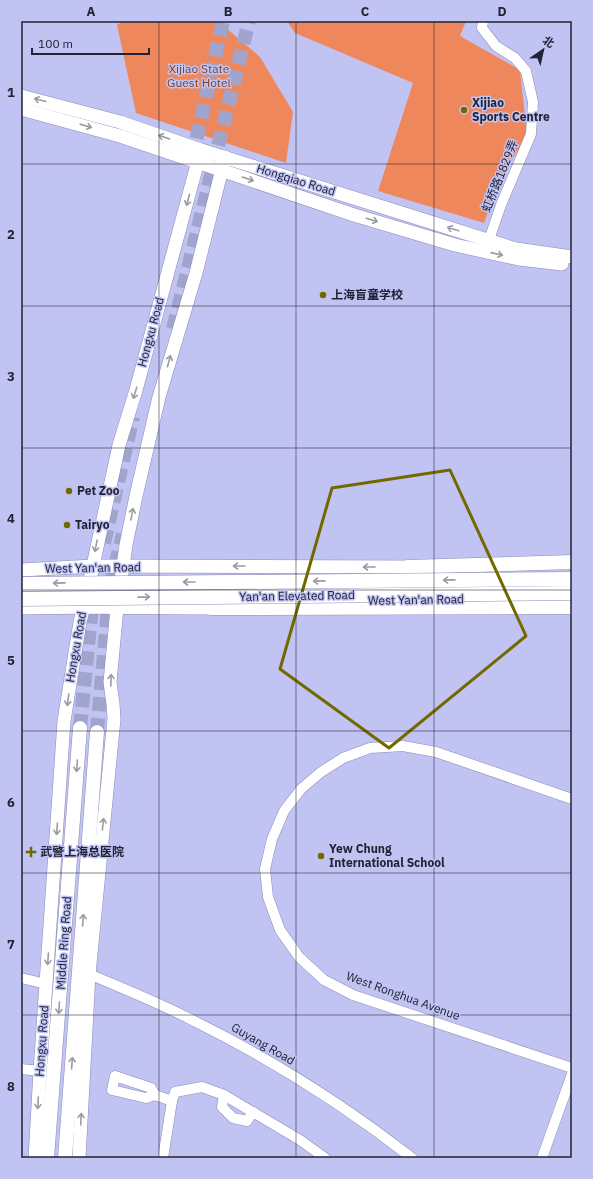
<svg xmlns="http://www.w3.org/2000/svg" width="593" height="1179" viewBox="0 0 593 1179" font-family="'IBM Plex Sans','Noto Sans SC',sans-serif">
  <style>
    .green { fill: #ef875d }
    .lines { fill: none; stroke-linecap: round; stroke-linejoin: round }
    .highway-tunnel { stroke: #a1a4cd; stroke-width: 14; stroke-dasharray: 14 7; stroke-linecap: butt }
    .minor-casing { stroke: #8a8cb8; stroke-width: 11 }
    .major-casing { stroke: #8a8cb8; stroke-width: 14 }
    .highway-casing { stroke: #8a8cb8; stroke-width: 15 }
    .minor { stroke: #fff; stroke-width: 10 }
    .major { stroke: #fff; stroke-width: 13 }
    .highway { stroke: #fff; stroke-width: 14 }
    .highway-bridge-casing { stroke: #8a8cb8; stroke-width: 15; stroke-linecap: butt }
    .highway-bridge { stroke: #fff; stroke-width: 14 }
    .oneway { stroke: #9b9ca3 }
    .marked { fill: none; stroke: #736800; stroke-width: 3; stroke-linejoin: round }
    .grid { fill: none; stroke: #212233; stroke-width: 1; stroke-opacity: 0.55 }
    .poi-dot { fill: #736800; stroke: #c1c4f3; stroke-width: 1.5 }
    .labels { text-anchor: middle; stroke-width: 3; stroke-linejoin: round; paint-order: stroke }
    .park-label { font-size: 12px; fill: #823e20; stroke: #c1c4f3 }
    .poi-label { font-size: 12px; font-weight: bold; fill: #212233; stroke: #c1c4f3; text-anchor: start }
    .street-label { font-size: 12px; fill: #212233; stroke: #c1c4f3 }
    .neatline { fill: none; stroke: #212233; stroke-width: 1.5 }
    .grid-label { font-size: 13px; text-anchor: middle; font-weight: bold; fill: #212233 }
  </style>
  <rect width="100%" height="100%" fill="#c1c4f3"/>
  <g class="green">
    <path d="M 123,21 L 218,21 L 260,57 L 293,112 L 286,163 L 136,113 L 117,25 Z"/>
    <path d="M 287,21 L 466,21 L 460,36 L 520,70 L 527,136 L 500,180 L 484,223 L 378,191 L 413,83 L 295,33 Z"/>
  </g>
  <g class="lines">
    <g class="highway-tunnel">
      <path d="M 192,159 L 223,21"/>
      <path d="M 173,329 L 249,21"/>
      <path d="M 104,543 L 133,417"/>
      <path d="M 80,728 L 93,595"/>
      <path d="M 97,732 L 110,586 L 123,534"/>
    </g>
    <defs>
      <g id="minor">
        <path d="M 483,21 L 482,28 L 496,46 L 515,58 L 526,71 L 533,102 L 531,134 L 501,205 L 489,240"/>
        <path d="M 572,799 L 436,752 L 403,746 L 370,748 L 343,758 L 321,772 L 301,789 L 284,811 L 272,839 L 265,869 L 268,897 L 280,930 L 299,957 L 324,980 L 353,995 L 572,1068"/>
        <path d="M 89,974 C 124,989 160,1003 194,1021 C 271,1059 344,1105 412,1158"/>
        <path d="M 21,978 L 46,984"/>
        <path d="M 21,1069 L 40,1071"/>
        <path d="M 155,1095 L 146,1098 L 112,1090 L 115,1076 L 151,1088 L 155,1095 L 172,1101"/>
        <path d="M 224,1095 L 222,1107 L 233,1118 L 247,1121 L 253,1112"/>
        <path d="M 163,1158 L 172,1101 L 175,1092 L 202,1087 L 224,1095 L 300,1140 L 325,1158"/>
        <path d="M 542,1158 L 572,1074"/>
      </g>
      <g id="major">
        <path d="M 21,96 L 120,122 L 201,150 L 516,249 L 572,257"/>
        <path d="M 21,109 L 120,136 L 354,215 L 455,245 L 519,259 L 562,264"/>
        <path d="M 21,570 L 93,566 L 418,567"/>
        <path d="M 21,608 C 84,606 148,608 211,608 L 221,607"/>
        <path d="M 35,1158 L 40,1071 L 64,721 L 80,622 L 88,589 L 119,445 L 136,390 L 201,150"/>
        <path d="M 79,1158 L 89,974 L 114,719 L 113,704 L 110,682 L 117,608 L 126,545 L 136,496 L 159,397 L 196,273 L 225,157"/>
      </g>
      <g id="highway">
        <path d="M 408,567 L 572,562"/>
        <path d="M 211,608 L 572,607"/>
        <path d="M 47,1158 L 80,728"/>
        <path d="M 65,1158 L 97,732"/>
      </g>
    </defs>
    <use href="#minor" class="minor-casing"/>
    <use href="#major" class="major-casing"/>
    <use href="#highway" class="highway-casing"/>
    <use href="#minor" class="minor"/>
    <use href="#major" class="major"/>
    <use href="#highway" class="highway"/>
    <defs>
      <g id="highway-bridge">
        <path d="M 21,584 L 572,579"/>
        <path d="M 21,599 L 572,593"/>
      </g>
    </defs>
    <use href="#highway-bridge" class="highway-bridge-casing"/>
    <use href="#highway-bridge" class="highway-bridge"/>
  </g>
  <defs><path id="oneway-shaft" d="M-6 0H5M1.5-3L5.5 0L1.5 3" fill="none" stroke-width="1.6" stroke-linecap="round" stroke-linejoin="round"/></defs>
  <g class="oneway">
    <use href="#oneway-shaft" transform="translate(40 100) rotate(-165)"/>
    <use href="#oneway-shaft" transform="translate(86 126) rotate(16)"/>
    <use href="#oneway-shaft" transform="translate(164 137) rotate(-161)"/>
    <use href="#oneway-shaft" transform="translate(248 179) rotate(19)"/>
    <use href="#oneway-shaft" transform="translate(188 200) rotate(105)"/>
    <use href="#oneway-shaft" transform="translate(372 220) rotate(17)"/>
    <use href="#oneway-shaft" transform="translate(453 229) rotate(-162)"/>
    <use href="#oneway-shaft" transform="translate(497 254) rotate(13)"/>
    <use href="#oneway-shaft" transform="translate(169 361) rotate(-75)"/>
    <use href="#oneway-shaft" transform="translate(135 393) rotate(107)"/>
    <use href="#oneway-shaft" transform="translate(132 514) rotate(-79)"/>
    <use href="#oneway-shaft" transform="translate(96 546) rotate(101)"/>
    <use href="#oneway-shaft" transform="translate(239 566) rotate(-180)"/>
    <use href="#oneway-shaft" transform="translate(369 567) rotate(-180)"/>
    <use href="#oneway-shaft" transform="translate(449 580) rotate(179)"/>
    <use href="#oneway-shaft" transform="translate(319 581) rotate(179)"/>
    <use href="#oneway-shaft" transform="translate(189 582) rotate(180)"/>
    <use href="#oneway-shaft" transform="translate(59 583) rotate(179)"/>
    <use href="#oneway-shaft" transform="translate(144 597) rotate(-1)"/>
    <use href="#oneway-shaft" transform="translate(111 680) rotate(-88)"/>
    <use href="#oneway-shaft" transform="translate(68 700) rotate(98)"/>
    <use href="#oneway-shaft" transform="translate(77 766) rotate(94)"/>
    <use href="#oneway-shaft" transform="translate(103 824) rotate(-84)"/>
    <use href="#oneway-shaft" transform="translate(57 829) rotate(94)"/>
    <use href="#oneway-shaft" transform="translate(83 920) rotate(-86)"/>
    <use href="#oneway-shaft" transform="translate(48 959) rotate(94)"/>
    <use href="#oneway-shaft" transform="translate(59 1008) rotate(94)"/>
    <use href="#oneway-shaft" transform="translate(72 1063) rotate(-86)"/>
    <use href="#oneway-shaft" transform="translate(38 1103) rotate(93)"/>
    <use href="#oneway-shaft" transform="translate(81 1119) rotate(-87)"/>
  </g>
  <path class="marked" d="M 450,470 L 526,636 L 389,748 L 280,669 L 332,488 Z"/>
  <path class="grid" d="M 159,21 L 159,1158M 296,21 L 296,1158M 434,21 L 434,1158M 21,164 L 572,164M 21,306 L 572,306M 21,448 L 572,448M 21,590 L 572,590M 21,731 L 572,731M 21,873 L 572,873M 21,1015 L 572,1015"/>
  <g class="poi-dot">
    <circle cx="464" cy="110" r="4"/>
    <circle cx="323" cy="295" r="4"/>
    <circle cx="69" cy="491" r="4"/>
    <circle cx="67" cy="525" r="4"/>
    <path d="M29 846h4v4h4v4h-4v4h-4v-4h-4v-4h4z"/>
    <circle cx="321" cy="856" r="4"/>
  </g>
  <g class="labels">
    <g class="park-label">
      <text x="199" y="73">Xijiao State<tspan x="199" dy="14">Guest Hotel</tspan></text>
    </g>
    <g class="poi-label">
      <text x="472" y="107">Xijiao<tspan x="472" dy="14">Sports Centre</tspan></text>
      <text x="331" y="299">上海盲童学校</text>
      <text x="77" y="495">Pet Zoo</text>
      <text x="75" y="529">Tairyo</text>
      <text x="329" y="853">Yew Chung<tspan x="329" dy="14">International School</tspan></text>
      <text x="40" y="856">武警上海总医院</text>
    </g>
    <g class="street-label">
      <text transform="translate(500 176) rotate(-68)" y="4">虹桥路1829弄</text>
      <text transform="translate(296 180) rotate(17)" y="4">Hongqiao Road</text>
      <text transform="translate(151 332) rotate(-75)" y="4">Hongxu Road</text>
      <text transform="translate(93 568) rotate(-1)" y="4">West Yan'an Road</text>
      <text transform="translate(297 596) rotate(-1)" y="4">Yan'an Elevated Road</text>
      <text transform="translate(416 600) rotate(-1)" y="4">West Yan'an Road</text>
      <text transform="translate(76 647) rotate(-80)" y="4">Hongxu Road</text>
      <text transform="translate(64 943) rotate(-86)" y="4">Middle Ring Road</text>
      <text transform="translate(403 996) rotate(20)" y="4">West Ronghua Avenue</text>
      <text transform="translate(42 1041) rotate(-86)" y="4">Hongxu Road</text>
      <text transform="translate(263 1044) rotate(30)" y="4">Guyang Road</text>
    </g>
  </g>
  <rect width="593" height="1179" fill="none" stroke="#c1c4f3" stroke-width="44"/>
  <g transform="translate(543 50) rotate(34)" stroke="#c1c4f3" stroke-width="3" paint-order="stroke">
  <path d="M0-3L7 15L0 10L-7 15Z" fill="#212233"/>
  <text y="-6" font-size="11" font-weight="bold" text-anchor="middle" fill="#212233">北</text>
  </g>
  <path d="M32 48v6h117v-6" fill="none" stroke="#212233" stroke-width="2"/>
  <text x="38" y="48" font-size="12" fill="#212233" stroke="#c1c4f3" stroke-width="3" paint-order="stroke">100 m</text>
  <rect x="22" y="22" width="549" height="1135" class="neatline"/>
  <g class="grid-label">
    <text x="91" y="16">A</text>
    <text x="228" y="16">B</text>
    <text x="365" y="16">C</text>
    <text x="502" y="16">D</text>
    <text x="11" y="97">1</text>
    <text x="11" y="239">2</text>
    <text x="11" y="381">3</text>
    <text x="11" y="523">4</text>
    <text x="11" y="665">5</text>
    <text x="11" y="807">6</text>
    <text x="11" y="949">7</text>
    <text x="11" y="1091">8</text>
  </g>
</svg>
